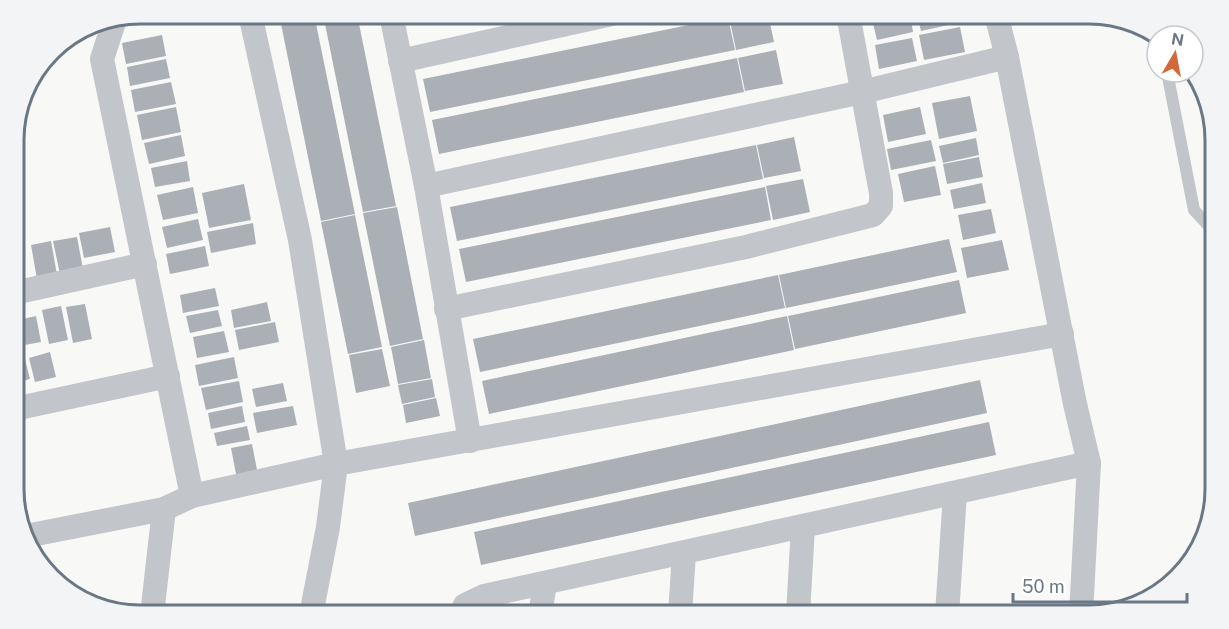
<svg xmlns="http://www.w3.org/2000/svg" width="1229" height="629" viewBox="0 0 1229 629" font-family="'Public Sans',sans-serif">
  <style>
    .building { fill: #aab0b6 }
    .lines { fill: none; stroke-linecap: round; stroke-linejoin: round }
    .lane { stroke: #c2c5c9; stroke-width: 12 }
    .street { stroke: #c2c5c9; stroke-width: 24 }
    .rim { fill: none; stroke: #6a7784; stroke-width: 3 }
  </style>
  <rect width="100%" height="100%" fill="#f8f8f6"/>
  <g class="building">
    <path d="M 279,14 L 314,14 L 355,214 L 321,221 Z"/>
    <path d="M 323,14 L 357,14 L 396,206 L 363,212 Z"/>
    <path d="M 420,14 L 472,14 L 472,15 L 422,25 Z"/>
    <path d="M 743,14 L 768,14 L 774,42 L 736,50 L 729,16 Z"/>
    <path d="M 898,14 L 910,14 L 913,32 L 877,40 L 872,19 Z"/>
    <path d="M 917,14 L 951,14 L 953,24 L 921,31 Z"/>
    <path d="M 728,17 L 735,50 L 430,112 L 423,79 Z"/>
    <path d="M 960,27 L 965,52 L 924,60 L 919,35 Z"/>
    <path d="M 162,35 L 166,56 L 126,64 L 122,43 Z"/>
    <path d="M 912,38 L 917,61 L 879,69 L 875,45 Z"/>
    <path d="M 776,50 L 783,84 L 745,91 L 738,58 Z"/>
    <path d="M 737,58 L 744,92 L 439,154 L 432,120 Z"/>
    <path d="M 166,59 L 170,78 L 130,86 L 127,67 Z"/>
    <path d="M 171,82 L 176,104 L 135,112 L 131,90 Z"/>
    <path d="M 970,96 L 977,131 L 939,139 L 932,103 Z"/>
    <path d="M 176,107 L 181,132 L 142,140 L 137,115 Z"/>
    <path d="M 920,107 L 926,134 L 888,142 L 883,115 Z"/>
    <path d="M 181,135 L 185,156 L 149,164 L 144,143 Z"/>
    <path d="M 794,137 L 801,171 L 764,178 L 757,145 Z"/>
    <path d="M 976,138 L 979,155 L 943,163 L 939,146 Z"/>
    <path d="M 931,140 L 936,161 L 891,170 L 887,149 Z"/>
    <path d="M 756,145 L 763,179 L 457,241 L 450,207 Z"/>
    <path d="M 979,157 L 983,177 L 947,184 L 943,164 Z"/>
    <path d="M 187,161 L 190,181 L 155,187 L 151,168 Z"/>
    <path d="M 935,166 L 941,195 L 904,202 L 898,174 Z"/>
    <path d="M 803,179 L 810,212 L 773,220 L 766,186 Z"/>
    <path d="M 982,183 L 986,203 L 954,209 L 950,190 Z"/>
    <path d="M 244,184 L 251,220 L 209,228 L 202,193 Z"/>
    <path d="M 193,187 L 198,213 L 163,220 L 157,195 Z"/>
    <path d="M 765,187 L 771,220 L 466,282 L 459,249 Z"/>
    <path d="M 397,207 L 423,339 L 390,346 L 363,213 Z"/>
    <path d="M 991,209 L 996,233 L 963,240 L 958,215 Z"/>
    <path d="M 355,215 L 382,347 L 348,354 L 321,222 Z"/>
    <path d="M 198,219 L 203,240 L 167,248 L 162,227 Z"/>
    <path d="M 253,223 L 256,244 L 211,253 L 207,232 Z"/>
    <path d="M 110,227 L 115,252 L 84,258 L 79,233 Z"/>
    <path d="M 77,237 L 83,269 L 60,274 L 53,241 Z"/>
    <path d="M 949,239 L 957,272 L 786,308 L 779,275 Z"/>
    <path d="M 1002,240 L 1009,270 L 967,278 L 961,248 Z"/>
    <path d="M 51,241 L 57,275 L 37,279 L 31,245 Z"/>
    <path d="M 205,246 L 209,266 L 170,274 L 166,254 Z"/>
    <path d="M 778,275 L 785,308 L 480,372 L 473,339 Z"/>
    <path d="M 959,280 L 966,313 L 795,349 L 788,316 Z"/>
    <path d="M 215,288 L 219,306 L 183,313 L 180,295 Z"/>
    <path d="M 267,302 L 271,321 L 234,328 L 231,310 Z"/>
    <path d="M 85,304 L 92,339 L 73,343 L 66,307 Z"/>
    <path d="M 61,306 L 68,340 L 49,344 L 42,310 Z"/>
    <path d="M 218,310 L 222,326 L 190,333 L 186,316 Z"/>
    <path d="M 36,316 L 41,342 L 14,347 L 14,321 Z"/>
    <path d="M 787,316 L 794,350 L 489,414 L 482,381 Z"/>
    <path d="M 275,322 L 279,342 L 239,350 L 235,330 Z"/>
    <path d="M 224,331 L 229,352 L 197,358 L 193,337 Z"/>
    <path d="M 424,340 L 431,378 L 398,384 L 391,347 Z"/>
    <path d="M 382,349 L 390,386 L 356,393 L 349,355 Z"/>
    <path d="M 50,352 L 56,377 L 35,382 L 29,358 Z"/>
    <path d="M 234,357 L 238,378 L 199,386 L 195,365 Z"/>
    <path d="M 25,359 L 30,379 L 16,383 L 14,362 Z"/>
    <path d="M 432,379 L 435,397 L 402,404 L 398,385 Z"/>
    <path d="M 980,380 L 987,413 L 415,536 L 408,503 Z"/>
    <path d="M 239,381 L 243,402 L 206,410 L 201,388 Z"/>
    <path d="M 283,383 L 287,401 L 256,407 L 252,389 Z"/>
    <path d="M 436,398 L 440,416 L 406,423 L 403,405 Z"/>
    <path d="M 242,406 L 245,422 L 211,429 L 208,413 Z"/>
    <path d="M 293,406 L 297,425 L 257,433 L 253,413 Z"/>
    <path d="M 989,422 L 996,455 L 481,565 L 474,532 Z"/>
    <path d="M 247,426 L 250,440 L 217,446 L 214,433 Z"/>
    <path d="M 252,444 L 258,475 L 237,479 L 231,448 Z"/>
  </g>
  <g class="lines">
    <path class="lane" d="M 1170,72 L 1168,77 L 1194,210 L 1207,224 L 1215,229"/>
    <g class="street">
      <path d="M 250,14 L 300,240 L 336,464 L 328,527 L 311,615"/>
      <path d="M 391,14 L 426,186 L 470,441"/>
      <path d="M 996,14 L 1007,57 L 1075,404 L 1089,463 L 1081,615"/>
      <path d="M 115,19 L 102,59 L 192,496"/>
      <path d="M 400,61 L 612,14"/>
      <path d="M 426,186 L 862,92 L 1007,57"/>
      <path d="M 14,293 L 145,264"/>
      <path d="M 446,309 L 746,247 L 873,215 L 881,206 L 881,193 L 848,14"/>
      <path d="M 14,409 L 168,376"/>
      <path d="M 26,536 L 164,509 L 192,496 L 336,464 L 1062,334"/>
      <path d="M 152,615 L 164,509"/>
      <path d="M 460,615 L 465,605 L 484,596 L 1089,463"/>
      <path d="M 540,615 L 545,583"/>
      <path d="M 680,615 L 684,553"/>
      <path d="M 798,615 L 803,526"/>
      <path d="M 947,615 L 955,493"/>
    </g>
  </g>
  <path d="M0 0H1229V629H0ZM140 24H1089A116 116 0 0 1 1205 140V489A116 116 0 0 1 1089 605H140A116 116 0 0 1 24 489V140A116 116 0 0 1 140 24Z" fill="#f3f4f5" fill-rule="evenodd"/>
  <path class="rim" d="M140 24H1089A116 116 0 0 1 1205 140V489A116 116 0 0 1 1089 605H140A116 116 0 0 1 24 489V140A116 116 0 0 1 140 24Z"/>
  <g transform="translate(1175 54) rotate(10)"><circle r="28" fill="#ffffff" stroke="#c3c9ce" stroke-width="1.5"/>
  <path d="M0-4.5L10 22L0 15L-10 22Z" fill="#d3683b"/>
  <text y="-9" font-size="16" font-weight="bold" text-anchor="middle" fill="#6a7784">N</text>
  </g>
  <path d="M1013 593v9h174v-9" fill="none" stroke="#6a7784" stroke-width="3"/>
  <text x="1022" y="593" font-size="18" fill="#6a7784" stroke="#ffffff" stroke-width="4.5" paint-order="stroke">50 m</text>
</svg>
